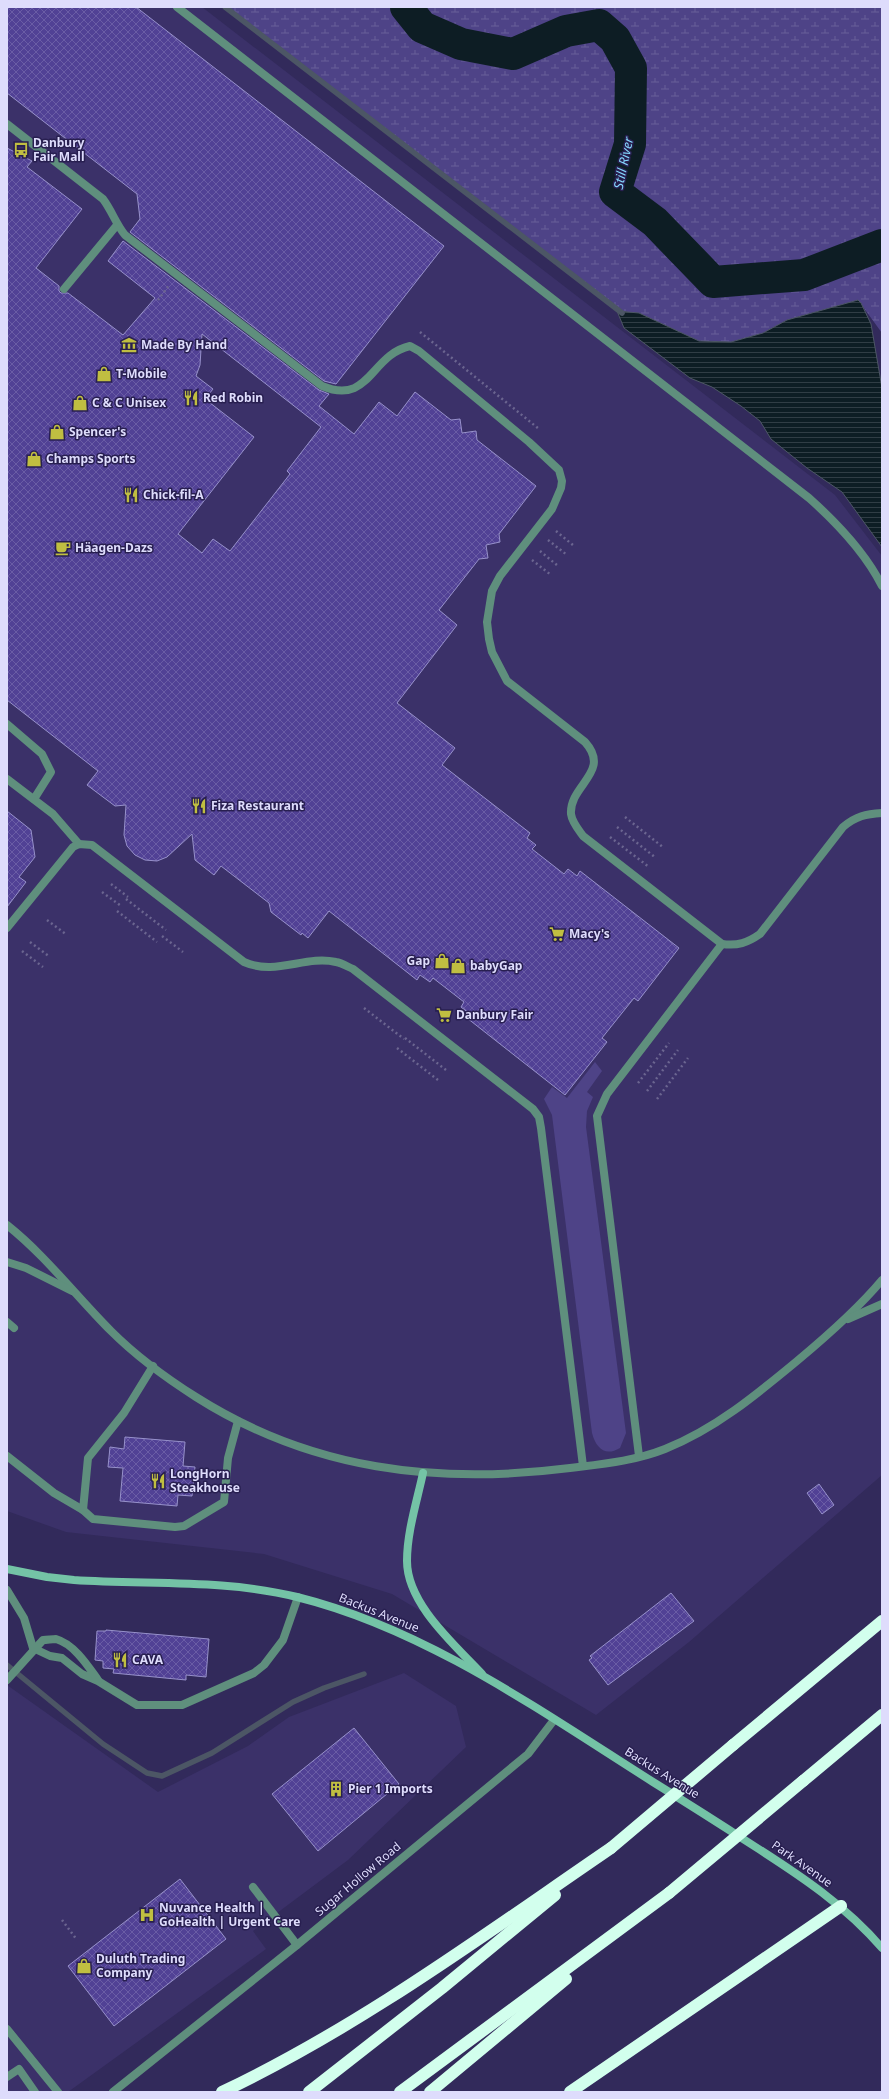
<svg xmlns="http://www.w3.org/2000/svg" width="889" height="2099" viewBox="0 0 889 2099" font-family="'Noto Sans',sans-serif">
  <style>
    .built { fill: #3b3169 }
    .wetland { fill: url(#wetland-marsh) }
    .garden { fill: #4e4387 }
    .water { fill: url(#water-rules); stroke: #4c5665 }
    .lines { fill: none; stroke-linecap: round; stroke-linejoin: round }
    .stream { stroke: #4c5665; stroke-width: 5.5 }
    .river { stroke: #0d1d24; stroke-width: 32 }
    .building { fill: url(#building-cross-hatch); stroke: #9791cb; fill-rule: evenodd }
    .path { stroke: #6b6590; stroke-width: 2.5; stroke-dasharray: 2 3; stroke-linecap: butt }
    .service { stroke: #5f8f7d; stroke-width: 8 }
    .tertiary { stroke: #5f8f7d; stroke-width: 8 }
    .secondary { stroke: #74c3a6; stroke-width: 8 }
    .motorway { stroke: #d2ffed; stroke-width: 12 }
    .motorway-bridge { stroke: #d2ffed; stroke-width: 12 }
    .labels { text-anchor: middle; stroke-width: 3; stroke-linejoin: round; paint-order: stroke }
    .poi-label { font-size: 12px; font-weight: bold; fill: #dedcfc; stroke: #281f50; text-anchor: start }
    .street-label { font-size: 12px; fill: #dedcfc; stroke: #281f50 }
    .water-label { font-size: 13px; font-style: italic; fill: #84d8fd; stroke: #281f50 }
  </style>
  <defs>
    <pattern id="wetland-marsh" width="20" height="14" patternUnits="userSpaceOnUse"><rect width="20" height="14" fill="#4e4387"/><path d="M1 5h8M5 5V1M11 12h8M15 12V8" fill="none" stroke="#675e99"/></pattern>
    <pattern id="water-rules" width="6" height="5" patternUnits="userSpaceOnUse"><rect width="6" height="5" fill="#0d1d24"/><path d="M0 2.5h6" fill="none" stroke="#303d45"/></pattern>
    <pattern id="building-cross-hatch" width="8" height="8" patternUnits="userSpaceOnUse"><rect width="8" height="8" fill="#514195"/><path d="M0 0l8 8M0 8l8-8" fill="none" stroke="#6a5ca5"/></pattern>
  </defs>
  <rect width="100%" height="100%" fill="#322a5b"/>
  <g class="built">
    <path d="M 7,7 L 202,7 L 835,495 L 882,556 L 882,1475 L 689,1642 L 596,1715 L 392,1594 L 264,1554 L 66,1532 L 7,1511 Z"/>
    <path d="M 404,1673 L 456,1706 L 466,1747 L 348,1860 L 253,1931 L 266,1949 L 68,2092 L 7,2092 L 7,1685 L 158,1792 L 248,1746 L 289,1717 Z"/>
  </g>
  <path class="wetland" d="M 225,7 L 882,7 L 882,333 L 858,300 L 787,320 L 763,333 L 731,342 L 699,341 L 639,313 L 617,311 Z"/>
  <path class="garden" d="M 595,1062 L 602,1071 L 587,1092 L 593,1097 L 587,1111 L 586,1127 L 626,1433 L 620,1448 C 605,1457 596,1448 592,1433 L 554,1131 L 552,1115 L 544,1099 L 552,1087 L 567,1098 Z"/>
  <path class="water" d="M 858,300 L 861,303 L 871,324 L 882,388 L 882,547 L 842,492 L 807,468 L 771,439 L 760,421 L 741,406 L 712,387 L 690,378 L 624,328 L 617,311 L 639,313 L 699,341 L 731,342 L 763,333 L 787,320 Z"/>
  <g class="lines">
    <g class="stream">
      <path d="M 225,7 L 622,313"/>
      <path d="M 7,1665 L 103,1744 L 147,1773 L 162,1776 L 212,1753 L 293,1702 L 324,1688 L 364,1674"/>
    </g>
    <path class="river" d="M 406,7 L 422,27 L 461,44 L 513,54 L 566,31 L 599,25 L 615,39 L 631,68 L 630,144 L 615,192 L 655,222 L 713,282 L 804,275 L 882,245"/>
  </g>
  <g class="building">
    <path d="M 7,7 L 136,7 L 444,246 L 336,384 L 324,381 L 130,232 L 140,219 L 137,194 L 7,93 Z"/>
    <path d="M 7,148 L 32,161 L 27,167 L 82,209 L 36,268 L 59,286 L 59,291 L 61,293 L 68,293 L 123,335 L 155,298 L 108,261 L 123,241 L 319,390 L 329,394 L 319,406 L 354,434 L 379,402 L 397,416 L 415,392 L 451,420 L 460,419 L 462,433 L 476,431 L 477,440 L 536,486 L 499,534 L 500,542 L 486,545 L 488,558 L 479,559 L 439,610 L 457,625 L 397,703 L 455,748 L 442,765 L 530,833 L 527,838 L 536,845 L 532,849 L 564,874 L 568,869 L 577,876 L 580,871 L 679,948 L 638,1001 L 634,998 L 602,1038 L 607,1042 L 565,1095 L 467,1018 L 470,1014 L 461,1007 L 464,1002 L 433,978 L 430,982 L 420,975 L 417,980 L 329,911 L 308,938 L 302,933 L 301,935 L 271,912 L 269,903 L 221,866 L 214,875 L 195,860 L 192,834 L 167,857 L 157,861 L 145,860 L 135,855 L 127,846 L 124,835 L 126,805 L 115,806 L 87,785 L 98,771 L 7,700 ZM 202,334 L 321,427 L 287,471 L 290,474 L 230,551 L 213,539 L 202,553 L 178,534 L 254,437 L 205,399 L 213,389 L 196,376 L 200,365 Z"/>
    <path d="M 7,811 L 31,830 L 35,857 L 19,877 L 26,882 L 7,907 Z"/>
    <path d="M 125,1437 L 185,1442 L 183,1466 L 195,1467 L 192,1496 L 178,1495 L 177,1506 L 120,1501 L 123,1468 L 108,1467 L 110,1447 L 124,1449 Z"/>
    <path d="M 819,1484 L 834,1505 L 822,1514 L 807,1493 Z"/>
    <path d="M 671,1593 L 694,1621 L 608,1685 L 589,1660 L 592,1658 L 590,1656 Z"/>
    <path d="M 106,1630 L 209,1639 L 206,1677 L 186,1675 L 186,1680 L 113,1673 L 114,1669 L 103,1668 L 103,1661 L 95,1660 L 97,1631 L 106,1631 Z"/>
    <path d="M 354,1728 L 399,1784 L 318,1851 L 272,1794 Z"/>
    <path d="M 180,1879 L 226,1939 L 114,2026 L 68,1966 Z"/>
  </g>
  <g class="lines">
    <g class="path">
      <path d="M 158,300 L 170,284"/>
      <path d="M 420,332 L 539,429"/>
      <path d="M 556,531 L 574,546"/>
      <path d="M 548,540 L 567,555"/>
      <path d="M 540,551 L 558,566"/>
      <path d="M 532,560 L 551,575"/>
      <path d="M 625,817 L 664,848"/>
      <path d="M 617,827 L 656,858"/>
      <path d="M 610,837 L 649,867"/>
      <path d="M 111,884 L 128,897"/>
      <path d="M 102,892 L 121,906"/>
      <path d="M 126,899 L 166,930"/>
      <path d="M 117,911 L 157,942"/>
      <path d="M 47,920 L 67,935"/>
      <path d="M 162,936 L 183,952"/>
      <path d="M 30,942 L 50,957"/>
      <path d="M 22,951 L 43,967"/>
      <path d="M 364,1008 L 404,1039"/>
      <path d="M 405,1038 L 446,1070"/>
      <path d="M 397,1048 L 438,1080"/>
      <path d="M 638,1083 L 669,1043"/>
      <path d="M 647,1091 L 678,1050"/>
      <path d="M 657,1099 L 688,1058"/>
      <path d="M 62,1920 L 77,1940"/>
    </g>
    <g class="service">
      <path d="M 177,7 L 809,498 C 837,523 865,552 882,586"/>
      <path d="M 7,124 L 103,199 C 112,211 116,224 125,235 L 322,386 C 370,406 370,355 410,346 L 419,351 L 529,442 L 559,470 L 562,481 L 561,488 L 552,509 L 500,576 L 492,591 L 487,622 L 489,639 L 492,652 L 507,681 L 585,742 C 612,772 569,785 571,814 C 572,822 578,829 583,836 L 722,944 C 738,946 747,943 760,934 L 843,827 C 856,816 866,814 882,813"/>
      <path d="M 64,289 L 117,225"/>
      <path d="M 7,724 L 42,754 L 51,772 L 34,799"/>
      <path d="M 7,779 L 53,814 L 79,844"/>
      <path d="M 7,928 L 73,847 L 79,844 L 92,845 L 244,962 C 276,976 305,955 336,962 C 342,963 348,967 353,969 L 533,1109 L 539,1117 L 541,1128 L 583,1466"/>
      <path d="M 7,1225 C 46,1256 76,1296 111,1331 C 136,1356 166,1378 196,1397 C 311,1470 437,1485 570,1468 C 602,1464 635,1461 665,1449 C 715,1429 756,1395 797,1361 C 827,1336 857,1310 882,1280"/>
      <path d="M 7,1262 L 26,1268 L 72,1291"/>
      <path d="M 848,1319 L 882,1304"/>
      <path d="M 7,1322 L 14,1328"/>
      <path d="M 7,1456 L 54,1493 L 83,1510 L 93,1519 L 175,1527 L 184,1526 L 224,1502 L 228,1458 L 238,1421"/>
      <path d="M 639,1456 L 597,1116 L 607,1094 L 722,944"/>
      <path d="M 83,1510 L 88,1458 L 124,1413 L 153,1366"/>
      <path d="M 7,1590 L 24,1618 L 33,1648 L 50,1656 L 62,1658 L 82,1674 L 98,1681 L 137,1705 L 182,1705 L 254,1673 L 264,1665 L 283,1640 L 298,1597"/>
      <path d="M 7,1680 L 43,1640 C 47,1640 52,1639 56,1639 C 74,1644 88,1666 98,1680"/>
      <path d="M 253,1887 L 297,1945"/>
      <path d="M 7,2029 L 58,2092"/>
      <path d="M 7,2077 L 19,2069 L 35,2092"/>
    </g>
    <path class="tertiary" d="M 113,2092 L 297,1945 L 528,1754 L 554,1720"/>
    <g class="secondary">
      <path d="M 423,1473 C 417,1501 407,1532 407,1561 C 407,1604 455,1645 482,1674"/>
      <path d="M 7,1569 L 47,1577 L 74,1580 C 148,1585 225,1579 297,1597 C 426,1629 542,1712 653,1782 C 687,1803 720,1824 754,1846 C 801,1876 846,1906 882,1948"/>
    </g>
    <g class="motorway">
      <path d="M 733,1745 L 882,1621"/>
      <path d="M 803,1781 L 882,1715"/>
      <path d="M 222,2092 C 361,2026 485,1934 611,1848"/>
      <path d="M 309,2092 L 442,1988 L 555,1895"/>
      <path d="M 400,2092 L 669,1893"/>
      <path d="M 430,2092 L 566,1979"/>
      <path d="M 570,2092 L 841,1906"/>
    </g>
    <g class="motorway-bridge">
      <path d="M 611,1848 L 733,1745"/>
      <path d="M 669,1893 L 803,1781"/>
    </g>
  </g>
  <defs>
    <symbol id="bus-bare" viewBox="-9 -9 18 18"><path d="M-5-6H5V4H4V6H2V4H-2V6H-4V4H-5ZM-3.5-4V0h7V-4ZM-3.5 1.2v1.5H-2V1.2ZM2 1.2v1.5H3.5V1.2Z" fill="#c0be41" stroke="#281f50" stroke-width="2.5" paint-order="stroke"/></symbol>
    <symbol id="museum-bare" viewBox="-9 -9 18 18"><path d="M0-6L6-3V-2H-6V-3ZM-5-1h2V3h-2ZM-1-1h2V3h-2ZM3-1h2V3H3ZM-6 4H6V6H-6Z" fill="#c0be41" stroke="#281f50" stroke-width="2.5" paint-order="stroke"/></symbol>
    <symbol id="shop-bare" viewBox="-9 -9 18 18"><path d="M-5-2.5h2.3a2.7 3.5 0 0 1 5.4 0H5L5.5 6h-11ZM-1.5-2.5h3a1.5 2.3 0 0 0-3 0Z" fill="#c0be41" stroke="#281f50" stroke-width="2.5" paint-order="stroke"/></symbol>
    <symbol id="restaurant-bare" viewBox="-9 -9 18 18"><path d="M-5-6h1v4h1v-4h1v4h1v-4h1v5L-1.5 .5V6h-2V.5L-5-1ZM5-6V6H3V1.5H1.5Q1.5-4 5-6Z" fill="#c0be41" stroke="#281f50" stroke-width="2.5" paint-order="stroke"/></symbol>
    <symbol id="cafe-bare" viewBox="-9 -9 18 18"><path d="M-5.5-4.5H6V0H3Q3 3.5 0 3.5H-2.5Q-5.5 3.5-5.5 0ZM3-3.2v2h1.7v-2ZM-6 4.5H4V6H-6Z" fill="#c0be41" stroke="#281f50" stroke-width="2.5" paint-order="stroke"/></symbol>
    <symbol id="supermarket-bare" viewBox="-9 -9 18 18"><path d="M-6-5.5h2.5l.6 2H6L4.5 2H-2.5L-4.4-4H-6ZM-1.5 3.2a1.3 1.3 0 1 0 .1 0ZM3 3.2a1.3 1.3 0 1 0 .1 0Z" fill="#c0be41" stroke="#281f50" stroke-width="2.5" paint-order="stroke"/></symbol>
    <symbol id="building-bare" viewBox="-9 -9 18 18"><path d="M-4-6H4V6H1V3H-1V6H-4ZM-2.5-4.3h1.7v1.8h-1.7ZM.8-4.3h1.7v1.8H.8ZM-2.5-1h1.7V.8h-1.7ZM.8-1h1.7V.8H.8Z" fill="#c0be41" stroke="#281f50" stroke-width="2.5" paint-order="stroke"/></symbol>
    <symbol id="hospital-bare" viewBox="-9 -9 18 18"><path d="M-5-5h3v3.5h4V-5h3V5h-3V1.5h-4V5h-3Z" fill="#c0be41" stroke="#281f50" stroke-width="2.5" paint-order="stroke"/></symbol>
  </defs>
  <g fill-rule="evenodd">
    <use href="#bus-bare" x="10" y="139" width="22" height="22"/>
    <use href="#museum-bare" x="118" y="334" width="22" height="22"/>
    <use href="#shop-bare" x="93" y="363" width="22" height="22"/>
    <use href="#restaurant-bare" x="180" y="387" width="22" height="22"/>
    <use href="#shop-bare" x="69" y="392" width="22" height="22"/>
    <use href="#shop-bare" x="46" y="421" width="22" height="22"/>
    <use href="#shop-bare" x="23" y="448" width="22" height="22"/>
    <use href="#restaurant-bare" x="120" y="484" width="22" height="22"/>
    <use href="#cafe-bare" x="52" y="537" width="22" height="22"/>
    <use href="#restaurant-bare" x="188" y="795" width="22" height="22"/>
    <use href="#supermarket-bare" x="546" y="923" width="22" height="22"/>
    <use href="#shop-bare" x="431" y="950" width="22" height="22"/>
    <use href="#shop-bare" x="447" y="955" width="22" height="22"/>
    <use href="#supermarket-bare" x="433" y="1004" width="22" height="22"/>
    <use href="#restaurant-bare" x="147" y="1470" width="22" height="22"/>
    <use href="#restaurant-bare" x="109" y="1649" width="22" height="22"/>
    <use href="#building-bare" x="325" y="1778" width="22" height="22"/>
    <use href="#hospital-bare" x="136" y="1904" width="22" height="22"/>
    <use href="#shop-bare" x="73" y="1955" width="22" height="22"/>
  </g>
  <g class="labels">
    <g class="poi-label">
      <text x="33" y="147">Danbury<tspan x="33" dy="14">Fair Mall</tspan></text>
      <text x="141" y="349">Made By Hand</text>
      <text x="116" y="378">T-Mobile</text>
      <text x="203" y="402">Red Robin</text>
      <text x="92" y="407">C &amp; C Unisex</text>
      <text x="69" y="436">Spencer's</text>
      <text x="46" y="463">Champs Sports</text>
      <text x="143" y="499">Chick-fil-A</text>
      <text x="75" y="552">Häagen-Dazs</text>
      <text x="211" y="810">Fiza Restaurant</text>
      <text x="569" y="938">Macy's</text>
      <text x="430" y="965" text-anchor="end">Gap</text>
      <text x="470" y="970">babyGap</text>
      <text x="456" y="1019">Danbury Fair</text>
      <text x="170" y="1478">LongHorn<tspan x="170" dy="14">Steakhouse</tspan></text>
      <text x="132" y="1664">CAVA</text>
      <text x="348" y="1793">Pier 1 Imports</text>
      <text x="159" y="1912">Nuvance Health |<tspan x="159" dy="14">GoHealth | Urgent Care</tspan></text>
      <text x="96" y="1963">Duluth Trading<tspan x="96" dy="14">Company</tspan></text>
    </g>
    <g class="street-label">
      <text transform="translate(379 1613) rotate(22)" y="4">Backus Avenue</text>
      <text transform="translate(662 1773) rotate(32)" y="4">Backus Avenue</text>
      <text transform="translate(802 1864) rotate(35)" y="4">Park Avenue</text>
      <text transform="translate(358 1879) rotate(-40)" y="4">Sugar Hollow Road</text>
    </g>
    <g class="water-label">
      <text transform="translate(623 163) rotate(-78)" y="5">Still River</text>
    </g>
  </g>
  <rect width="889" height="2099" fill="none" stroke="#dedcfc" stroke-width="16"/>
</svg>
